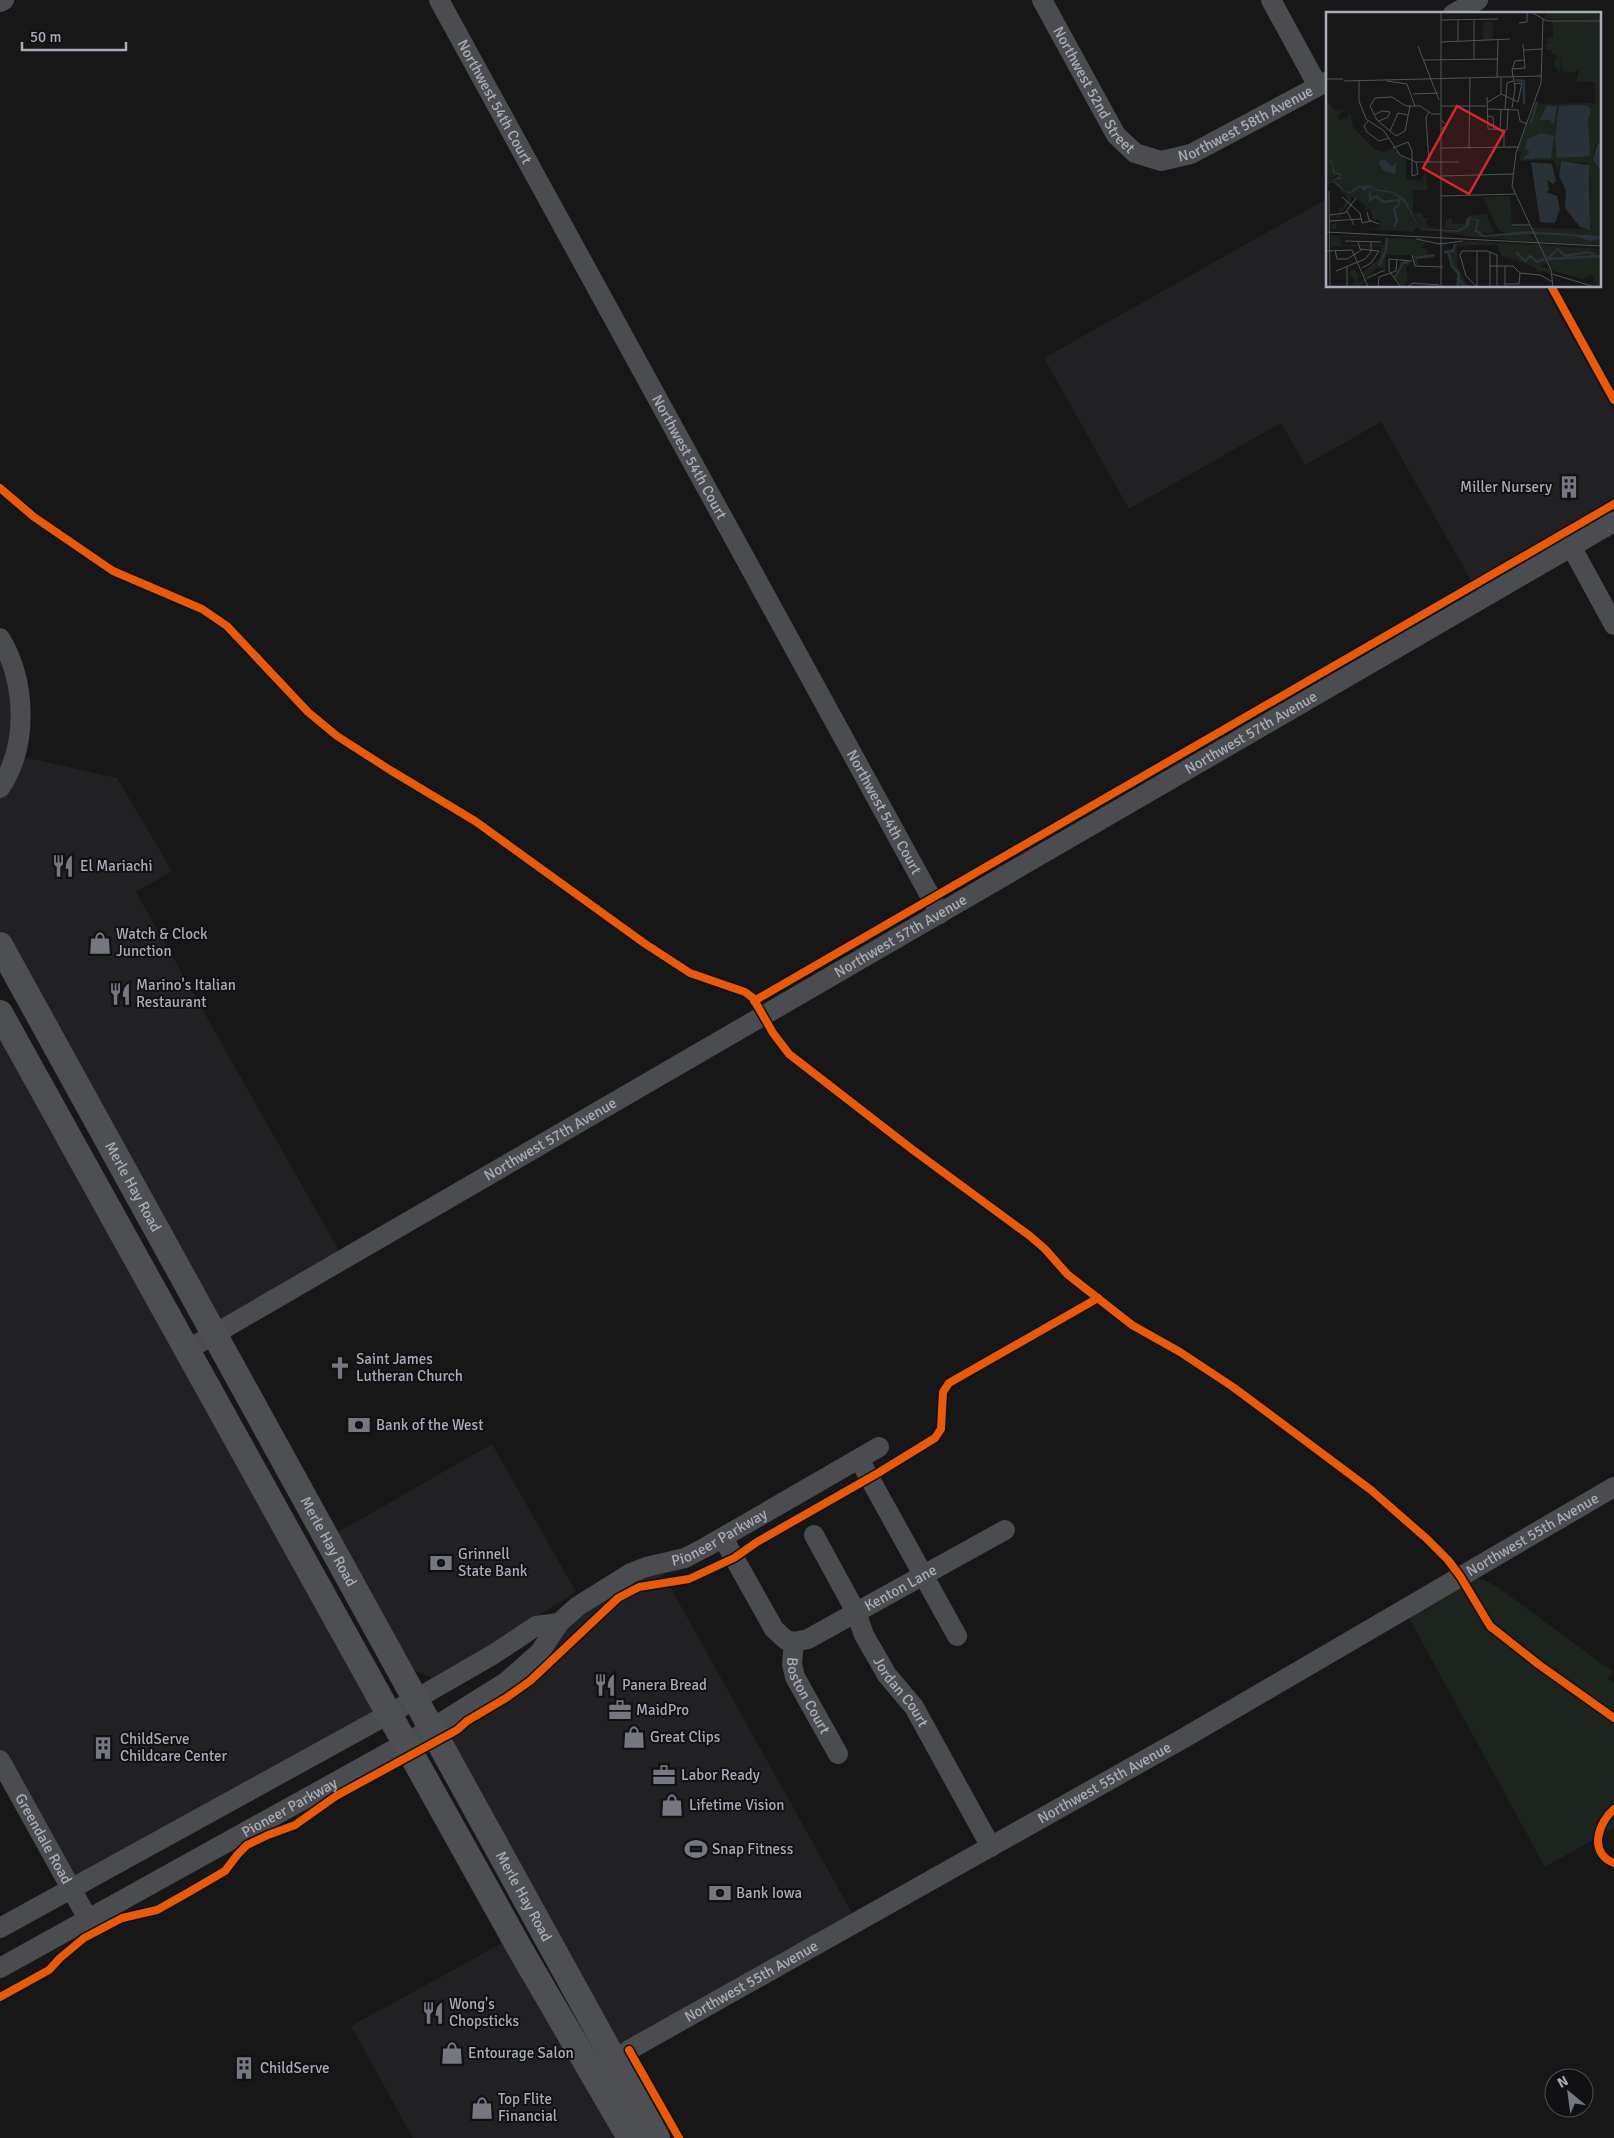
<svg xmlns="http://www.w3.org/2000/svg" width="1614" height="2138" viewBox="0 0 1614 2138" font-family="Signika,sans-serif">
  <style>
    .built { fill: #212123 }
    .green { fill: #1d241e }
    .lines { fill: none; stroke-linecap: round; stroke-linejoin: round }
    .minor { stroke: #4b4c50; stroke-width: 20 }
    .major { stroke: #4d4f52; stroke-width: 26 }
    .cycleway-casing { stroke: #111113; stroke-width: 11 }
    .cycleway { stroke: #e8590c; stroke-width: 8 }
    .labels { text-anchor: middle; stroke-width: 4; stroke-linejoin: round; paint-order: stroke }
    .street-label { font-size: 15px; fill: #a8adb8; stroke: #111113 }
    .poi-label { font-size: 15px; fill: #a8adb8; stroke: #111113; text-anchor: start }
    .inset-river { fill: none; stroke: #2a3239; stroke-width: 2.5 }
    .inset-road { fill: none; stroke: #515357; stroke-width: 1 }
    .view { fill: #d62828; fill-opacity: 0.15; stroke: #d62828; stroke-width: 2.5 }
    .inset-edge { fill: none; stroke: #a8adb8; stroke-width: 2.5 }
  </style>
  <rect width="100%" height="100%" fill="#171717"/>
  <g class="built">
    <path d="M 1328,198 L 1328,286 L 1544,286 L 1614,412 L 1614,514 L 1477,591 L 1381,422 L 1305,465 L 1281,423 L 1129,509 L 1044,358 Z"/>
    <path d="M 0,638 L 7,651 L 15,755 L 117,778 L 172,871 L 136,892 L 339,1251 L 215,1333 L 0,946 Z"/>
    <path d="M 0,1011 L 389,1714 L 72,1889 L 0,1760 Z"/>
    <path d="M 492,1444 L 576,1592 L 436,1679 L 412,1670 L 335,1534 Z"/>
    <path d="M 658,1565 L 857,1922 L 614,2060 L 431,1729 L 468,1705 L 559,1623 Z"/>
    <path d="M 513,1937 L 630,2138 L 413,2138 L 351,2026 Z"/>
  </g>
  <path class="green" d="M 1482,1579 L 1496,1586 L 1612,1671 L 1608,1678 L 1614,1683 L 1614,1828 L 1545,1867 L 1408,1616 L 1472,1580 Z"/>
  <g class="lines">
    <g class="minor">
      <path id="s1" d="M 439,0 L 940,914"/>
      <path id="s2" d="M 1042,0 L 1116,135 L 1135,153 L 1161,161 L 1191,154 L 1328,81"/>
      <path d="M 1271,0 L 1318,86"/>
      <path d="M 0,2 L 4,0"/>
      <path d="M 1453,14 L 1478,0"/>
      <path d="M 1571,546 L 1614,625"/>
      <path d="M 0,638 C 26,681 29,745 0,788"/>
      <path id="s3" d="M 187,1350 L 1614,522"/>
      <path d="M 859,1459 L 957,1636"/>
      <path id="s4" d="M 814,1535 L 856,1612 L 864,1635 L 887,1675 L 914,1707 L 991,1847"/>
      <path id="s5" d="M 723,1538 L 774,1629 L 786,1640 L 794,1642 L 792,1664 L 795,1677 L 838,1754"/>
      <path id="s6" d="M 794,1642 L 808,1639 L 1005,1530"/>
      <path id="s7" d="M 0,1760 L 88,1919"/>
      <path d="M 0,1928 L 416,1699 L 494,1654 L 536,1626 L 559,1623"/>
      <path id="s8" d="M 0,1968 L 431,1729 L 506,1682 L 540,1652 L 559,1623 L 578,1606 L 631,1573 L 646,1567 L 685,1558 L 706,1547 L 879,1447"/>
      <path id="s9" d="M 604,2068 L 629,2050 L 1184,1738 L 1614,1487"/>
    </g>
    <g class="major">
      <path id="s10" d="M 0,945 L 657,2138"/>
      <path d="M 0,1013 L 389,1714 L 520,1949 L 630,2138"/>
    </g>
    <defs>
      <g id="cycleway">
        <path d="M 1551,286 L 1614,400"/>
        <path d="M 0,488 L 34,517 L 113,571 L 202,609 L 227,626 L 308,712 L 337,736 L 390,770 L 475,821 L 644,943 L 690,973 L 745,992 L 753,998 L 773,1033 L 789,1054 L 913,1150 L 1030,1236 L 1045,1249 L 1067,1274 L 1132,1325 L 1180,1352 L 1233,1387 L 1371,1490 L 1427,1539 L 1448,1560 L 1460,1576 L 1490,1626 L 1538,1664 L 1614,1718"/>
        <path d="M 754,1001 L 1614,504"/>
        <path d="M 1614,1809 C 1598,1823 1588,1853 1614,1863"/>
        <path d="M 0,1997 L 49,1970 L 60,1958 L 84,1938 L 122,1918 L 157,1910 L 189,1892 L 225,1871 L 238,1854 L 247,1845 L 268,1835 L 295,1825 L 336,1796 L 457,1730 L 467,1721 L 506,1698 L 530,1681 L 618,1598 L 639,1587 L 689,1579 L 734,1558 L 757,1542 L 878,1473 L 935,1438 L 941,1429 L 943,1392 L 949,1383 L 1098,1298"/>
        <path d="M 629,2050 L 679,2138"/>
      </g>
    </defs>
    <use href="#cycleway" class="cycleway-casing"/>
    <use href="#cycleway" class="cycleway"/>
  </g>
  <defs>
    <symbol id="building-bare" viewBox="-9 -9 18 18"><path d="M-4-6H4V6H1V3H-1V6H-4ZM-2.5-4.3h1.7v1.8h-1.7ZM.8-4.3h1.7v1.8H.8ZM-2.5-1h1.7V.8h-1.7ZM.8-1h1.7V.8H.8Z" fill="#757880" stroke="#111113" stroke-width="2.5" paint-order="stroke"/></symbol>
    <symbol id="restaurant-bare" viewBox="-9 -9 18 18"><path d="M-5-6h1v4h1v-4h1v4h1v-4h1v5L-1.5 .5V6h-2V.5L-5-1ZM5-6V6H3V1.5H1.5Q1.5-4 5-6Z" fill="#757880" stroke="#111113" stroke-width="2.5" paint-order="stroke"/></symbol>
    <symbol id="shop-bare" viewBox="-9 -9 18 18"><path d="M-5-2.5h2.3a2.7 3.5 0 0 1 5.4 0H5L5.5 6h-11ZM-1.5-2.5h3a1.5 2.3 0 0 0-3 0Z" fill="#757880" stroke="#111113" stroke-width="2.5" paint-order="stroke"/></symbol>
    <symbol id="church-bare" viewBox="-9 -9 18 18"><path d="M-1.2-6h2.4v3.5h3.3v2.4h-3.3V6h-2.4V-.1h-3.3v-2.4h3.3Z" fill="#757880" stroke="#111113" stroke-width="2.5" paint-order="stroke"/></symbol>
    <symbol id="bank-bare" viewBox="-9 -9 18 18"><path d="M-6-4H6V4H-6ZM0-2.3a2.3 2.3 0 1 0 0 4.6a2.3 2.3 0 1 0 0-4.6Z" fill="#757880" stroke="#111113" stroke-width="2.5" paint-order="stroke"/></symbol>
    <symbol id="office-bare" viewBox="-9 -9 18 18"><path d="M-6-3h4V-5.5h4V-3h4V5H-6ZM-1-4.5V-3h2v-1.5ZM-6 0V1H6V0Z" fill="#757880" stroke="#111113" stroke-width="2.5" paint-order="stroke"/></symbol>
    <symbol id="stadium-bare" viewBox="-9 -9 18 18"><path d="M0-5a6.5 5 0 1 0 0 10a6.5 5 0 1 0 0-10ZM-3.5-1.8h7v3.6h-7Z" fill="#757880" stroke="#111113" stroke-width="2.5" paint-order="stroke"/></symbol>
  </defs>
  <g fill-rule="evenodd">
    <use href="#building-bare" x="1553" y="471" width="32" height="32"/>
    <use href="#restaurant-bare" x="47" y="850" width="32" height="32"/>
    <use href="#shop-bare" x="84" y="927" width="32" height="32"/>
    <use href="#restaurant-bare" x="104" y="978" width="32" height="32"/>
    <use href="#church-bare" x="324" y="1352" width="32" height="32"/>
    <use href="#bank-bare" x="343" y="1409" width="32" height="32"/>
    <use href="#bank-bare" x="425" y="1547" width="32" height="32"/>
    <use href="#restaurant-bare" x="589" y="1669" width="32" height="32"/>
    <use href="#office-bare" x="604" y="1694" width="32" height="32"/>
    <use href="#shop-bare" x="618" y="1721" width="32" height="32"/>
    <use href="#building-bare" x="87" y="1732" width="32" height="32"/>
    <use href="#office-bare" x="648" y="1759" width="32" height="32"/>
    <use href="#shop-bare" x="656" y="1789" width="32" height="32"/>
    <use href="#stadium-bare" x="680" y="1833" width="32" height="32"/>
    <use href="#bank-bare" x="704" y="1877" width="32" height="32"/>
    <use href="#restaurant-bare" x="417" y="1997" width="32" height="32"/>
    <use href="#shop-bare" x="436" y="2037" width="32" height="32"/>
    <use href="#building-bare" x="228" y="2052" width="32" height="32"/>
    <use href="#shop-bare" x="466" y="2092" width="32" height="32"/>
  </g>
  <g class="labels">
    <g class="street-label">
      <text dy="5" stroke="none"><textPath href="#s2" startOffset="104">Northwest 52nd Street</textPath></text>
      <text dy="5" stroke="none"><textPath href="#s1" startOffset="116">Northwest 54th Court</textPath></text>
      <text dy="5" stroke="none"><textPath href="#s2" startOffset="300">Northwest 58th Avenue</textPath></text>
      <text dy="5" stroke="none"><textPath href="#s1" startOffset="521">Northwest 54th Court</textPath></text>
      <text dy="5" stroke="none"><textPath href="#s3" startOffset="1230">Northwest 57th Avenue</textPath></text>
      <text dy="5" stroke="none"><textPath href="#s1" startOffset="926">Northwest 54th Court</textPath></text>
      <text dy="5" stroke="none"><textPath href="#s3" startOffset="825">Northwest 57th Avenue</textPath></text>
      <text dy="5" stroke="none"><textPath href="#s3" startOffset="420">Northwest 57th Avenue</textPath></text>
      <text dy="5" stroke="none"><textPath href="#s10" startOffset="276">Merle Hay Road</textPath></text>
      <text dy="5" stroke="none"><textPath href="#s9" startOffset="1071">Northwest 55th Avenue</textPath></text>
      <text dy="5" stroke="none"><textPath href="#s8" startOffset="845">Pioneer Parkway</textPath></text>
      <text dy="5" stroke="none"><textPath href="#s10" startOffset="681">Merle Hay Road</textPath></text>
      <text dy="5" stroke="none"><textPath href="#s6" startOffset="120">Kenton Lane</textPath></text>
      <text dy="5" stroke="none"><textPath href="#s4" startOffset="180">Jordan Court</textPath></text>
      <text dy="5" stroke="none"><textPath href="#s5" startOffset="186">Boston Court</textPath></text>
      <text dy="5" stroke="none"><textPath href="#s9" startOffset="576">Northwest 55th Avenue</textPath></text>
      <text dy="5" stroke="none"><textPath href="#s8" startOffset="331">Pioneer Parkway</textPath></text>
      <text dy="5" stroke="none"><textPath href="#s7" startOffset="90">Greendale Road</textPath></text>
      <text dy="5" stroke="none"><textPath href="#s10" startOffset="1086">Merle Hay Road</textPath></text>
      <text dy="5" stroke="none"><textPath href="#s9" startOffset="171">Northwest 55th Avenue</textPath></text>
    </g>
    <g class="poi-label">
      <text x="1552" y="492" text-anchor="end">Miller Nursery</text>
      <text x="80" y="871">El Mariachi</text>
      <text x="116" y="939">Watch &amp; Clock<tspan x="116" dy="17">Junction</tspan></text>
      <text x="136" y="990">Marino's Italian<tspan x="136" dy="17">Restaurant</tspan></text>
      <text x="356" y="1364">Saint James<tspan x="356" dy="17">Lutheran Church</tspan></text>
      <text x="376" y="1430">Bank of the West</text>
      <text x="458" y="1559">Grinnell<tspan x="458" dy="17">State Bank</tspan></text>
      <text x="622" y="1690">Panera Bread</text>
      <text x="636" y="1715">MaidPro</text>
      <text x="650" y="1742">Great Clips</text>
      <text x="120" y="1744">ChildServe<tspan x="120" dy="17">Childcare Center</tspan></text>
      <text x="681" y="1780">Labor Ready</text>
      <text x="689" y="1810">Lifetime Vision</text>
      <text x="712" y="1854">Snap Fitness</text>
      <text x="736" y="1898">Bank Iowa</text>
      <text x="449" y="2009">Wong's<tspan x="449" dy="17">Chopsticks</tspan></text>
      <text x="468" y="2058">Entourage Salon</text>
      <text x="260" y="2073">ChildServe</text>
      <text x="498" y="2104">Top Flite<tspan x="498" dy="17">Financial</tspan></text>
    </g>
  </g>
  <g transform="translate(1326 12)">
    <rect width="275" height="275" fill="#171717"/>
    <path d="M 220,0 L 271,0 L 275,8 L 218,7 ZM 157,10 L 167,10 L 167,28 L 157,28 ZM 227,10 L 275,10 L 275,128 L 269,133 L 267,146 L 275,159 L 275,233 L 211,230 L 205,216 L 264,217 L 265,169 L 262,151 L 234,149 L 232,160 L 228,148 L 189,149 L 193,148 L 196,140 L 191,139 L 209,92 L 269,91 L 269,70 L 250,70 L 254,56 L 247,61 L 236,59 L 235,42 L 234,61 L 227,54 L 231,42 L 223,42 L 227,39 L 221,38 L 219,33 L 223,32 L 219,26 L 227,25 ZM 0,89 L 8,97 L 19,98 L 12,103 L 13,108 L 21,106 L 24,100 L 27,115 L 48,137 L 58,140 L 67,136 L 80,148 L 80,167 L 95,169 L 99,158 L 102,178 L 87,178 L 87,200 L 96,201 L 98,207 L 99,206 L 103,206 L 100,209 L 103,215 L 113,216 L 109,217 L 98,217 L 94,216 L 90,207 L 96,215 L 102,216 L 96,215 L 87,201 L 92,215 L 87,220 L 40,217 L 54,216 L 54,208 L 47,207 L 44,196 L 38,199 L 41,194 L 27,185 L 10,210 L 10,217 L 6,217 L 5,213 L 8,212 L 14,200 L 12,196 L 16,196 L 21,188 L 19,182 L 12,180 L 17,178 L 13,172 L 6,168 L 16,162 L 9,160 L 6,149 L 0,148 ZM 0,149 L 6,152 L 7,161 L 13,163 L 5,166 L 7,171 L 3,172 L 2,178 ZM 184,184 L 186,215 L 203,214 L 206,221 L 176,220 L 172,217 L 157,185 ZM 160,202 L 168,221 L 153,221 L 150,206 L 142,205 L 139,214 L 134,218 L 119,216 L 120,207 L 126,207 L 126,212 L 139,212 L 142,204 ZM 144,206 L 151,208 L 148,218 L 156,225 L 175,223 L 177,226 L 178,222 L 202,222 L 210,230 L 138,224 L 117,220 L 117,218 L 133,220 L 143,214 ZM 5,223 L 87,227 L 99,230 L 96,236 L 101,237 L 102,243 L 109,243 L 107,246 L 92,247 L 91,254 L 87,253 L 86,243 L 60,243 L 59,257 L 51,256 L 41,265 L 39,263 L 41,267 L 33,275 L 29,275 L 25,274 L 29,268 L 24,262 L 26,257 L 33,261 L 31,270 L 39,267 L 36,261 L 54,246 L 55,234 L 7,234 L 5,238 ZM 15,225 L 58,226 L 59,230 L 57,233 L 15,233 ZM 144,229 L 212,233 L 221,251 L 214,254 L 224,257 L 225,263 L 218,259 L 211,261 L 210,256 L 190,248 L 176,245 L 171,233 L 142,233 L 131,235 L 131,254 L 140,272 L 147,273 L 125,275 L 130,273 L 131,262 L 122,242 L 118,239 L 128,237 L 128,232 ZM 213,233 L 275,237 L 275,275 L 267,273 L 269,265 L 265,263 L 257,267 L 227,259 ZM 85,249 L 80,256 L 82,268 L 77,275 L 68,265 L 73,260 L 74,250 Z" fill="#1d241e" fill-rule="evenodd"/>
    <path d="M 252,93 L 262,94 L 265,98 L 262,109 L 264,144 L 231,146 L 229,126 L 233,94 ZM 221,94 L 231,94 L 228,112 L 225,109 L 224,114 L 224,108 L 214,108 ZM 215,121 L 228,124 L 225,146 L 197,147 L 204,140 L 199,135 L 202,127 ZM 275,129 L 274,144 L 275,159 L 267,147 L 271,133 ZM 58,147 L 66,155 L 70,150 L 69,162 L 57,159 L 52,150 ZM 0,148 L 6,149 L 9,160 L 16,162 L 14,167 L 6,168 L 13,172 L 18,179 L 24,180 L 32,174 L 44,173 L 48,177 L 68,180 L 78,186 L 95,217 L 132,218 L 139,214 L 141,206 L 144,205 L 153,208 L 151,218 L 158,223 L 200,219 L 275,224 L 275,227 L 264,229 L 247,224 L 202,222 L 156,225 L 148,219 L 151,209 L 144,206 L 143,214 L 133,220 L 95,218 L 78,190 L 66,181 L 50,179 L 44,175 L 38,179 L 34,175 L 24,182 L 17,179 L 5,168 L 15,164 L 7,161 L 6,152 ZM 235,149 L 263,153 L 264,218 L 254,215 L 239,196 L 240,179 L 233,164 ZM 205,150 L 226,152 L 230,169 L 227,172 L 221,168 L 223,178 L 220,180 L 231,184 L 234,197 L 229,211 L 214,210 Z" fill="#2a3239"/>
    <path class="inset-river" d="M 189,68 L 198,69 L 198,92M 205,111 L 211,90M 44,179 L 44,188 L 50,184 L 57,190 L 73,188 L 73,193 L 68,196 L 71,208 L 68,216M 122,239 L 126,254 L 133,262 L 132,273 L 129,275M 118,240 L 127,239 L 129,232M 190,240 L 199,249 L 204,244 L 211,250 L 218,247M 89,246 L 109,243M 222,246 L 232,237 L 239,244 L 262,240 L 269,243M 221,247 L 275,244M 53,254 L 60,238 L 61,226M 69,265 L 77,251 L 83,250M 131,266 L 139,274 L 145,275"/>
    <path class="inset-road" d="M 205,0 L 221,9 L 275,9M 132,7 L 132,29M 148,7 L 148,47M 217,7 L 215,71 L 190,141 L 186,174 L 225,258 L 227,275M 115,8 L 172,7M 193,11 L 201,10 L 201,0M 115,30 L 184,27M 92,34 L 113,88M 198,38 L 216,37M 98,48 L 171,47M 187,57 L 199,56 L 197,32M 171,65 L 172,28M 175,66 L 175,82 L 192,90 L 196,71 L 188,72M 0,67 L 17,67M 18,69 L 216,64M 33,69 L 33,89 L 40,107 L 58,119 L 74,143 L 90,150 L 133,150M 61,69 L 81,72 L 89,94M 87,82 L 112,81M 161,85 L 162,117 L 181,118 L 182,96M 162,90 L 175,82M 84,94 L 79,119 L 70,124 L 51,108 L 44,94 L 49,86 L 66,85 L 80,94 L 94,94 L 106,102 L 115,102M 115,94 L 160,94M 186,96 L 189,76 L 186,58 L 189,49 L 199,48M 161,97 L 192,98 L 194,109 L 201,112M 179,97 L 181,71 L 187,69M 48,103 L 56,99 L 64,100 L 62,105 L 53,109M 161,104 L 167,105 L 168,118M 42,109 L 38,114 L 41,120 L 53,129 L 63,126M 115,117 L 121,113 L 115,108M 174,118 L 175,97M 64,119 L 72,101 L 82,103M 143,135 L 144,66M 178,135 L 178,118M 67,136 L 82,130 L 86,139 L 86,164 L 92,162 L 90,150M 115,136 L 192,135M 103,151 L 100,105 L 103,100M 115,164 L 187,162M 3,179 L 4,275M 115,184 L 189,182M 16,185 L 34,201 L 36,211 L 45,209M 21,199 L 28,213M 41,200 L 43,208 L 53,212M 4,203 L 19,201 L 30,186M 4,209 L 35,207M 186,213 L 203,213M 0,220 L 275,234M 90,227 L 114,232 L 137,229M 19,229 L 55,230M 32,230 L 34,237 L 53,239 L 45,251 L 36,256M 9,238 L 11,247 L 21,247 L 37,237M 0,239 L 26,238 L 42,275M 151,239 L 151,275M 164,240 L 164,275M 86,243 L 89,254 L 117,255M 164,254 L 187,254 L 194,261 L 214,263 L 227,270M 179,254 L 179,275M 10,259 L 39,247 L 45,240 L 45,230M 226,262 L 269,275M 41,266 L 59,258M 179,272 L 193,272 L 194,261M 21,275 L 21,255M 52,275 L 53,265 L 70,259 L 71,247M 75,275 L 63,259 L 63,247 L 86,249M 81,275 L 87,271 L 113,273M 115,275 L 115,0M 151,275 L 140,264 L 134,243 L 136,239 L 161,239 L 171,243 L 171,275"/>
    <path class="view" d="M 131,94 L 178,120 L 143,182 L 97,156 Z"/>
    <rect width="275" height="275" class="inset-edge"/>
  </g>
  <g transform="translate(1569 2093) rotate(331)"><circle r="24" fill="#111113" stroke="#4d4f55"/>
  <path d="M0-4L9 19L0 12L-9 19Z" fill="#757880"/>
  <text y="-8" font-size="14" font-weight="bold" text-anchor="middle" fill="#a8adb8">N</text>
  </g>
  <path d="M22 42v8h104v-8" fill="none" stroke="#a8adb8" stroke-width="2.5"/>
  <text x="30" y="42" font-size="15" fill="#a8adb8" stroke="#111113" stroke-width="4" paint-order="stroke">50 m</text>
</svg>
